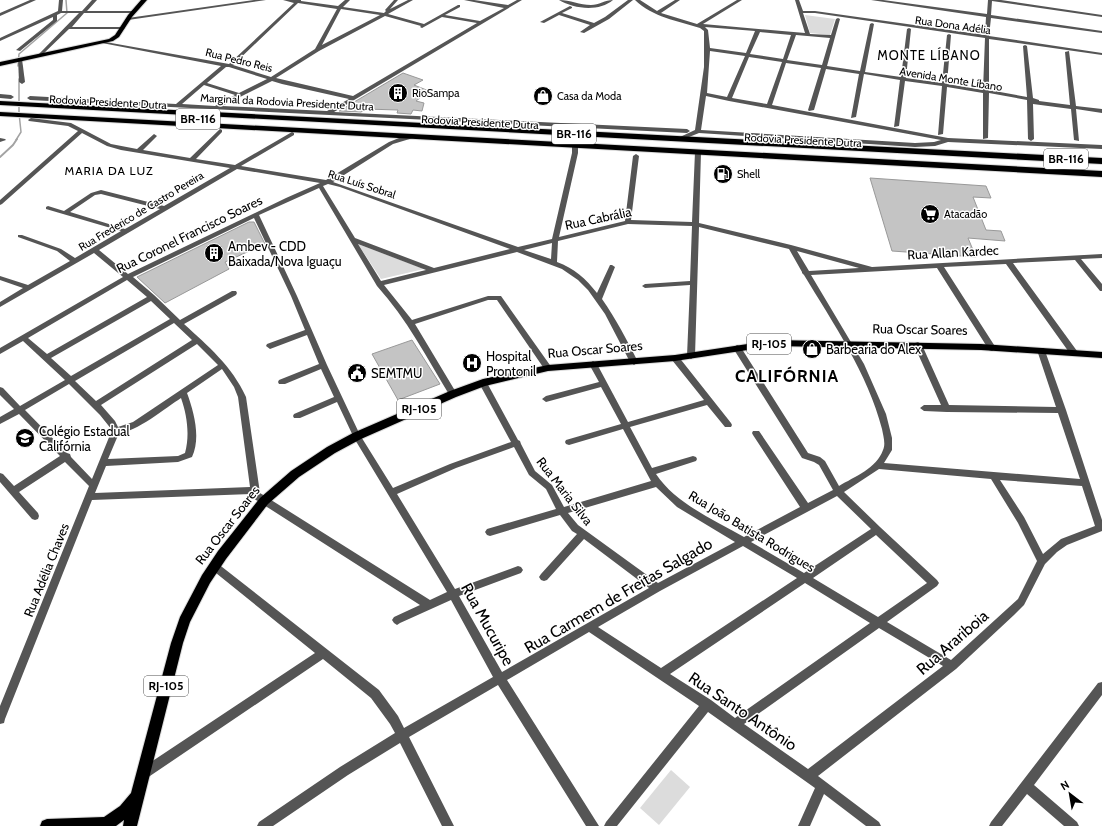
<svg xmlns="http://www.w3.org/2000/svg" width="1102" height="826" viewBox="0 0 1102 826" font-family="Cabin,sans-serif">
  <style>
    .green { fill: #dcdcdc }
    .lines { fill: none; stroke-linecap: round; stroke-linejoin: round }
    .stream-far1 { stroke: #a3a3a3; stroke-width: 1.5 }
    .stream { stroke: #a3a3a3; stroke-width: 2 }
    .building { fill: #c4c4c4; stroke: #999 }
    .major-casing { stroke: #dbdbdb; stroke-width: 2 }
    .highway-casing { stroke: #dbdbdb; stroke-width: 2 }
    .minor { fill: #555; fill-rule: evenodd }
    .major { fill: #000; fill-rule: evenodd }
    .highway { fill: #000; fill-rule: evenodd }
    .labels { text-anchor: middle; stroke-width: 3; stroke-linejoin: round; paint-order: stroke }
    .far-street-label { font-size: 11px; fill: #000; stroke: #fff }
    .far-poi-label { font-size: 11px; fill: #000; stroke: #fff; text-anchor: start }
    .shield { fill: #fff; stroke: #4c4c4c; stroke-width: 1 }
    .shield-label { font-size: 12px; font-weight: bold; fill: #000 }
    .far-neighbourhood-label { font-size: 12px; letter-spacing: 1px; fill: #000; stroke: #fff }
    .far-quarter-label { font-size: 13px; letter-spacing: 1px; fill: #000; stroke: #fff }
    .street-label { font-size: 13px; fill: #000; stroke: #fff }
    .poi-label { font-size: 13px; fill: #000; stroke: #fff; text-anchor: start }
    .near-street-label { font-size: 16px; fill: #000; stroke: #fff }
    .district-label { font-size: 17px; font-weight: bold; letter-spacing: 1px; fill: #000; stroke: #fff }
  </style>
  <rect width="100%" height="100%" fill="#fff"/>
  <g class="green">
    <path d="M 805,15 L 835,19 L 830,35 L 810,33 Z"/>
    <path d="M 358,244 L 424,269 L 381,279 Z"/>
    <path d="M 671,770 L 690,787 L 659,825 L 640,808 Z"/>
  </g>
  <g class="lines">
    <g class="stream-far1">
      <path d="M 18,66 L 19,54 L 67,13 L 66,0"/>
      <path d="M 16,140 L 21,132 L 19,113 L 19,79"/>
    </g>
    <path class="stream" d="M 0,157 L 13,145 L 17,139"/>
  </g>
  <g class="building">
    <path d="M 403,73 L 423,80 L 414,85 L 429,91 L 416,101 L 424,103 L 422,111 L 413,110 L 411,114 L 397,113 L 398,110 L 366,109 L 361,112 L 339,111 Z"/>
    <path d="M 870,178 L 986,186 L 991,198 L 973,197 L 986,230 L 1001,231 L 1005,241 L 968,238 L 976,257 L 892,251 Z"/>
    <path d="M 249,222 L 254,222 L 265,244 L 225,262 L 229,269 L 165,303 L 137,277 Z"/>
    <path d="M 412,340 L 440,384 L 398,400 L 372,354 Z"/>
  </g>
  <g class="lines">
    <defs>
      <g id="major">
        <path d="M 141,0 L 147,0 L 132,17 L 119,37 L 113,41 L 0,66 L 0,62 L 109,39 L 115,35 L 128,15 Z"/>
        <path d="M 774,340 L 981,344 L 1102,352 L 1102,358 L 981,350 L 774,346 L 675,361 L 548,371 L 485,386 L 456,397 L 361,439 L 335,453 L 299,477 L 268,504 L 226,559 L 210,583 L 190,622 L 183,643 L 137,826 L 123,826 L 124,820 L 116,826 L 40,826 L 42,821 L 47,819 L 104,817 L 120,806 L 131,793 L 171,643 L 180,617 L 202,575 L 218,551 L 260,498 L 291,471 L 327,447 L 353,433 L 450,391 L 483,379 L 548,365 L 675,355 Z"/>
      </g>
      <g id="highway">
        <path d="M 0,101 L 1102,158 L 1102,164 L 0,105 Z"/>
        <path d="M 0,112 L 1102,171 L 1102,177 L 0,116 Z"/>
      </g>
    </defs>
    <use href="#major" class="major-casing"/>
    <use href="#highway" class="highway-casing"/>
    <g class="minor">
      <path d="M 30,0 L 36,0 L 0,16 L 0,13 Z"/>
      <path d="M 59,0 L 63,0 L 62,11 L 82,11 L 92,0 L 97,0 L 87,11 L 133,11 L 135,12 L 133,13 L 84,13 L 72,27 L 123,27 L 125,28 L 123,29 L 69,29 L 41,56 L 39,56 L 39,54 L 79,13 L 61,13 L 57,15 L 57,21 L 20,51 L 16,50 L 53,20 L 53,17 L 0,41 L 0,38 L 58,11 Z"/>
      <path d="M 254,0 L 266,0 L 128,20 L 126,19 L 128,18 Z"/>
      <path d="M 283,0 L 301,0 L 301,1 L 338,6 L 345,0 L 350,0 L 343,7 L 384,13 L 386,11 L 385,10 L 394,0 L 398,0 L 390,9 L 408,0 L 413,0 L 388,14 L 424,24 L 458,5 L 460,5 L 460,7 L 445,15 L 480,21 L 504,8 L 464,0 L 474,0 L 508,5 L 517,0 L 522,0 L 334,112 L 687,129 L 690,131 L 687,133 L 30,100 L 27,98 L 30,96 L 176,104 L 221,66 L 102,43 L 100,42 L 100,41 L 229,64 L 294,3 ZM 298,3 L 337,9 L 315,49 L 271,77 L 233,65 ZM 341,9 L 380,15 L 322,45 ZM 385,16 L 421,26 L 420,27 L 422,28 L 442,17 L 477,23 L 353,96 L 276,78 L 319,51 ZM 226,67 L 229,67 L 267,79 L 239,93 L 207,83 ZM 272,81 L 282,84 L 349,99 L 327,111 L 222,106 ZM 204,85 L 235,95 L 215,106 L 182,104 Z"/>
      <path d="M 559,0 C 570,0 580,5 591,5 C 599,5 605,0 613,0 C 599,12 574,9 559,0 Z"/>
      <path d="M 628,0 L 633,0 L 609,19 L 584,33 L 580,32 L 590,25 L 559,15 L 544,23 L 540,22 L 570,6 L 572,7 L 572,8 L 562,13 L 594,23 L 605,17 Z"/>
      <path d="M 635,0 L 640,0 L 657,11 L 675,0 L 680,0 L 661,13 L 697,24 L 737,0 L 742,0 L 703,24 L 805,33 L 795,0 L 799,0 L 803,11 L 815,11 L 985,35 L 986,17 L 871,0 L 883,0 L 987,14 L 988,0 L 1001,0 L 1102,15 L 1102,17 L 992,1 L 991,15 L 1102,31 L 1102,33 L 991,18 L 989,36 L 1102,53 L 1102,55 L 989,39 L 989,90 L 1027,97 L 1023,46 L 1025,45 L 1027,46 L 1033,98 L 1039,100 L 1039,101 L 1070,105 L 1065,52 L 1069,51 L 1076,106 L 1102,109 L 1102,113 L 1076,109 L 1079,141 L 1074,140 L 1071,109 L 1033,104 L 1034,139 L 1031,141 L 1028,139 L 1027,100 L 989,93 L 988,138 L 983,139 L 983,93 L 947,87 L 943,134 L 938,135 L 942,86 L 905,81 L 899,126 L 894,127 L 900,80 L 864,74 L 856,117 L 851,118 L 859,74 L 826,69 L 814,110 L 809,111 L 808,110 L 821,68 L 786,63 L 772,105 L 948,138 L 1102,145 L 1102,149 L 948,142 L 935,146 L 915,147 L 699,133 L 684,139 L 680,139 L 680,137 L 695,130 L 704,67 L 704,31 L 700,28 C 678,21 652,17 635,0 ZM 803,13 L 815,13 L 985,38 L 983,90 L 947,84 L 951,35 L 949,34 L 947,35 L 942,83 L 906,78 L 911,29 L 909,28 L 907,29 L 901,77 L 865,72 L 874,24 L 872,23 L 870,24 L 860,71 L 827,66 L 840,19 L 838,18 L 836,19 L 831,35 L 810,34 ZM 705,27 L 755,31 L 746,53 L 710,48 L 708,30 ZM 760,32 L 791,35 L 783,59 L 750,54 ZM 796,35 L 830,38 L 822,65 L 787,60 ZM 710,51 L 745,56 L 727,97 L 707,93 ZM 749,57 L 782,62 L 767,104 L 732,98 ZM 706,96 L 729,101 L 941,140 L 934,142 L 915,143 L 701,130 Z"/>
      <path d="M 18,58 L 22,59 L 25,82 L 22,84 L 19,82 Z"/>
      <path d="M 0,94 L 11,95 L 14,97 L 11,99 L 0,98 Z"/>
      <path d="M 31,118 L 71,123 L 111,144 L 137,149 L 154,134 L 157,136 L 143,150 L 190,158 L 220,129 L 222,130 L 222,132 L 196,159 L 235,165 L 292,132 L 294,133 L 294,135 L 241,166 L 326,180 L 389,142 L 399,138 L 413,136 L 413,138 L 393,144 L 333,182 L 518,247 L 552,239 L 572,153 L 572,145 L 575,143 L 578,145 L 578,153 L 559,237 L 625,221 L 633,156 L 636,154 L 639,156 L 631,220 L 692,222 L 695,152 L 698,150 L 701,152 L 699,223 L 791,245 L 872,267 L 1102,254 L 1102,258 L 1081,259 L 1102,284 L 1102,291 L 1100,291 L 1075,260 L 1013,263 L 1077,351 L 1078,353 L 1077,355 L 1071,355 L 1006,264 L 944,267 L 996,348 L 992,351 L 989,350 L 937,268 L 811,275 L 864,364 L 886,414 L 892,438 L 892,450 L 884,463 L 1080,479 L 1058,413 L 947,412 L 924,411 L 920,408 L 924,405 L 941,405 L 914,345 L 915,343 L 918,342 L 922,345 L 949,405 L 1056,407 L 1037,350 L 1038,348 L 1044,348 L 1066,410 L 1102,520 L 1102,531 L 1067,545 L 1057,552 L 1045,564 L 1024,605 L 1014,615 L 956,669 L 818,776 L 879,822 L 881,826 L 866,826 L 824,794 L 810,826 L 798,826 L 815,788 L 708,712 L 617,826 L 604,826 L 606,822 L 699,706 L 589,632 L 507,680 L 599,826 L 586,826 L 498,685 L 409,737 L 454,826 L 442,826 L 400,743 L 348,775 L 273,826 L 257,826 L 259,822 L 340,767 L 395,733 L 390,724 L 371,698 L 323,659 L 147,778 L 143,780 L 139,778 L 137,774 L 139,770 L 315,653 L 211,569 L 209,566 L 211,563 L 214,562 L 217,563 L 379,690 L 398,716 L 404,728 L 493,677 L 451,600 L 400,623 L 397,625 L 394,623 L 392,620 L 394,617 L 420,605 L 253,498 L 251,494 L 92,500 L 5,719 L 4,723 L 0,724 L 0,706 L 89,486 L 65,462 L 19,492 L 38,513 L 39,516 L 38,519 L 35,520 L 32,519 L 0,482 L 0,473 L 3,474 L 14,486 L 60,456 L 19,414 L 0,424 L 0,417 L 14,409 L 0,395 L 0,387 L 3,388 L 20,406 L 65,380 L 23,341 L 0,354 L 0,348 L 123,277 L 94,253 L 0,307 L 0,302 L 23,288 L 0,280 L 0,276 L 28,285 L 70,261 L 57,251 L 18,237 L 18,235 L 22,235 L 61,249 L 75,258 L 121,231 L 46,209 L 46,207 L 48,206 L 64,211 L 91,193 L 101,190 L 164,206 L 230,168 L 121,150 L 107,146 L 82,133 L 2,204 L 0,205 L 0,200 L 78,131 L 68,126 L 29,121 L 28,120 ZM 237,169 L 320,183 L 286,198 L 128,274 L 99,250 ZM 328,184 L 340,187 L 510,249 L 434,268 L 355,238 L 323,186 ZM 319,188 L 377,286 C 407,319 427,358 450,396 L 453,397 L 457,394 L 415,324 L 488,300 L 497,300 L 545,370 L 551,370 L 552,368 L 501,296 L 488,296 L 412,320 L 384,285 L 517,252 L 562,269 L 578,280 L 588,290 L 605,314 L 630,362 L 634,365 L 638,362 C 627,340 616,319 602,299 L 615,267 L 612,265 L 610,265 L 597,293 C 586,279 574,268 557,262 L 558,241 L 628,224 L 692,226 L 690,281 L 645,284 L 642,286 L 645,288 L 690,285 L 687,356 L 691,359 L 695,356 L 699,227 L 789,249 L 802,272 L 802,273 L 804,275 C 833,323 868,374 882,429 C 883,435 886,444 883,450 C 877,468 854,477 839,486 L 825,461 L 820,457 L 808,453 L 740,346 L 737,345 L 733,348 L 802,458 L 814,462 L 819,465 L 833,490 L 808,503 L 759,431 L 753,431 L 752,433 L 753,435 L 800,507 L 744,537 C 713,519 676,504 656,474 L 696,461 L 697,459 L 696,457 L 693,456 L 652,468 L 630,427 L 707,405 L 725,427 L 731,427 L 732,425 L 731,423 L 678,356 L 675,355 L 671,358 L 672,360 L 704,400 L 628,422 L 597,364 L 593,361 L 589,364 L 599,382 L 546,396 L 542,399 L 546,402 L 601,387 L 621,424 L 566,440 L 565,442 L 566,444 L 569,445 L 623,429 L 651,481 L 564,507 L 552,485 L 535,471 L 521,444 L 520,441 L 518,440 L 486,381 L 483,380 L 479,383 L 511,442 L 450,464 L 393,488 L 360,435 L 327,365 L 297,296 L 259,215 ZM 101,194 L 160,209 L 125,229 L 70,212 L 95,195 ZM 254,218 L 291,296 L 305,330 L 267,344 L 266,346 L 270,349 L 307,335 L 319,364 L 279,380 L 278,382 L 279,384 L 285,384 L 321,369 L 334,397 L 294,414 L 293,416 L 294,418 L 300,418 L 337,402 L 354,438 L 447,592 L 430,600 L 260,493 L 246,397 C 232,366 208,346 184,324 L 236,295 L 237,293 L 236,291 L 232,291 L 180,320 L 154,295 L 133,277 ZM 552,243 L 551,259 L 524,250 ZM 358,244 L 426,270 L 381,281 ZM 797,251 L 859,268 L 809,271 ZM 127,280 L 147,297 L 47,354 L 28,338 ZM 151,301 L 170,319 L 71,376 L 51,358 ZM 174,323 L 192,340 L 96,401 L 75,381 ZM 197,344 L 218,365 L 133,422 L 118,427 L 115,421 L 101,405 ZM 222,369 L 234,387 L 238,397 L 250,487 L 95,493 L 106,466 L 178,462 L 192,457 C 201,438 194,412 187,393 ZM 69,384 L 100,415 L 112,430 L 92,479 L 71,457 L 70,454 L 67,453 L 25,410 ZM 181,398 C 187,415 190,435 185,453 L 178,456 L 108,459 L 119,433 C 135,433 167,407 181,398 ZM 514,447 L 529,475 L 546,489 L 556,509 L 487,529 L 485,532 L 487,535 L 490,536 L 560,515 L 572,531 L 577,534 L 541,574 L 539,577 L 541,580 L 544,581 L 547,580 L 584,539 L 649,588 L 502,672 L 459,596 L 521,573 L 523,570 L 521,567 L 518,566 L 455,589 L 397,494 L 456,468 ZM 879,469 L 991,479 L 1018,523 L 1037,561 L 1018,599 L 951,660 L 887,622 L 937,586 L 939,583 L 937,580 L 880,527 L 844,492 ZM 1000,480 L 1082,486 L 1095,526 L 1061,539 L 1043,554 L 1024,517 ZM 656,487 L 677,507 L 735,542 L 658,583 L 578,525 L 568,513 ZM 837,496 L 871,529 L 804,573 L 751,542 ZM 876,535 L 927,583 L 878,617 L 813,578 ZM 743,546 L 797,578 L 661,668 L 598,627 L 660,591 ZM 805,583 L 870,623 L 735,718 L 711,700 L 670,674 ZM 879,628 L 943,666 L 808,769 L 744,724 Z"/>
      <path d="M 0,138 L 5,139 L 6,140 L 0,142 Z"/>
      <path d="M 1102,682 L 1102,695 L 1034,785 L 1077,822 L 1079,826 L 1064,826 L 1027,794 L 1002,826 L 989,826 L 991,822 L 1098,683 Z"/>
    </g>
    <use href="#major" class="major"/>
    <use href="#highway" class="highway"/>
  </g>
  <defs>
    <symbol id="building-disc" viewBox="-11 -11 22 22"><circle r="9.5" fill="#000" stroke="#fff"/><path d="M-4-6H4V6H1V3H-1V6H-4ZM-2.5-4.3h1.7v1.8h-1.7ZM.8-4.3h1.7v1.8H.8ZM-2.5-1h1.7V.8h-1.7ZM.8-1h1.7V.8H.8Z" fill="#fff"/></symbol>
    <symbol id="shop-disc" viewBox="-11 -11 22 22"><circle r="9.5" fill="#000" stroke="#fff"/><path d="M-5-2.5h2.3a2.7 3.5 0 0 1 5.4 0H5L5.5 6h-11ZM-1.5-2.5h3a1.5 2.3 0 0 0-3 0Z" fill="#fff"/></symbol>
    <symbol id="fuel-disc" viewBox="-11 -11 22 22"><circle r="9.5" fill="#000" stroke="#fff"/><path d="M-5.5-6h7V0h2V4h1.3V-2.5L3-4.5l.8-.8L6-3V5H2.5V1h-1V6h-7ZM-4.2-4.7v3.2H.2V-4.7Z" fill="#fff"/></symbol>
    <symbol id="supermarket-disc" viewBox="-11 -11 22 22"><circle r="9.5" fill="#000" stroke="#fff"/><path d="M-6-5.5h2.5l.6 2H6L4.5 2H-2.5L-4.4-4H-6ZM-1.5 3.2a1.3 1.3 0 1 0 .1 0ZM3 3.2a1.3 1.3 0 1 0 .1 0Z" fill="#fff"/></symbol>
    <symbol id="hospital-disc" viewBox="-11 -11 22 22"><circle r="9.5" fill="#000" stroke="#fff"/><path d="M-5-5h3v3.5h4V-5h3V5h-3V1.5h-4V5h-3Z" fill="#fff"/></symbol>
    <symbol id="civic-disc" viewBox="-11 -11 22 22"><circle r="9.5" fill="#000" stroke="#fff"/><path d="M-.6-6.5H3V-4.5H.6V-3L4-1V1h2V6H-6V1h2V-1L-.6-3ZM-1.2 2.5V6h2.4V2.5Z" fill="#fff"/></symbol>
    <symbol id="school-disc" viewBox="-11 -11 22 22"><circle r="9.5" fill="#000" stroke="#fff"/><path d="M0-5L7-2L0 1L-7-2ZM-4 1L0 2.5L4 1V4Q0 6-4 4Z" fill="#fff"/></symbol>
  </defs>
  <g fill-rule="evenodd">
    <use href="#building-disc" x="387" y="82" width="22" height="22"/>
    <use href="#shop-disc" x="532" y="85" width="22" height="22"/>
    <use href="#fuel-disc" x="712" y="163" width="22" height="22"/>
    <use href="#supermarket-disc" x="919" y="203" width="22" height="22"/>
    <use href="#building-disc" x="203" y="242" width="22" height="22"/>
    <use href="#shop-disc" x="801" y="338" width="22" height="22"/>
    <use href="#hospital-disc" x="461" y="352" width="22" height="22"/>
    <use href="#civic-disc" x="346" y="362" width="22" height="22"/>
    <use href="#school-disc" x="14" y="427" width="22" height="22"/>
  </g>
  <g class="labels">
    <g class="far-street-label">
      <text transform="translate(953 25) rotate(8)" y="4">Rua Dona Adélia</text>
      <text transform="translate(239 60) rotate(14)" y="4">Rua Pedro Reis</text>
      <text transform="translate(951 79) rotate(9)" y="4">Avenida Monte Líbano</text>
      <text transform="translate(108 102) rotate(3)" y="4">Rodovia Presidente Dutra</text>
      <text transform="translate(287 102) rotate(3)" y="4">Marginal da Rodovia Presidente Dutra</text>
      <text transform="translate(480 122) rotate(3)" y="4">Rodovia Presidente Dutra</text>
      <text transform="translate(803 140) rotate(3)" y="4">Rodovia Presidente Dutra</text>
      <text transform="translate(362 184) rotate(18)" y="4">Rua Luís Sobral</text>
      <text transform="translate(141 211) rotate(-31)" y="4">Rua Frederico de Castro Pereira</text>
    </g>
    <g class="far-poi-label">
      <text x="412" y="97">RioSampa</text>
      <text x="557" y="100">Casa da Moda</text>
      <text x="737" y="178">Shell</text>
      <text x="944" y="218">Atacadão</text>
    </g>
    <g class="shield">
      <rect x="176" y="109" width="44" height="20" rx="3"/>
      <rect x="552" y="124" width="44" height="20" rx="3"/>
      <rect x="1044" y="149" width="44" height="20" rx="3"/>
      <rect x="747" y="334" width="44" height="20" rx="3"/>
      <rect x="397" y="399" width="44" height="20" rx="3"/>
      <rect x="144" y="676" width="44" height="20" rx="3"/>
    </g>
    <g class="shield-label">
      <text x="198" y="123">BR-116</text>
      <text x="574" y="138">BR-116</text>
      <text x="1066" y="163">BR-116</text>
      <text x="769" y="348">RJ-105</text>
      <text x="419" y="413">RJ-105</text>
      <text x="166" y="690">RJ-105</text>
    </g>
    <g class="far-neighbourhood-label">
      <text x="109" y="175">MARIA DA LUZ</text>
    </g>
    <g class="far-quarter-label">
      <text x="929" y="60">MONTE LÍBANO</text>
    </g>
    <g class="street-label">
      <text transform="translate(598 218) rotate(-12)" y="5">Rua Cabrália</text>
      <text transform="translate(189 234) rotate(-26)" y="5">Rua Coronel Francisco Soares</text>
      <text transform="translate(953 252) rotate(-3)" y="5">Rua Allan Kardec</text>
      <text transform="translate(920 329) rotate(1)" y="5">Rua Oscar Soares</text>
      <text transform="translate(595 349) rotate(-5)" y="5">Rua Oscar Soares</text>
      <text transform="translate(565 491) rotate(52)" y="5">Rua Maria Silva</text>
      <text transform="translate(227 525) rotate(-52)" y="5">Rua Oscar Soares</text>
      <text transform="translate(752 531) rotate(31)" y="5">Rua João Batista Rodrigues</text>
      <text transform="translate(46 570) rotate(-68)" y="5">Rua Adélia Chaves</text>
    </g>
    <g class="poi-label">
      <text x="228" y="251">Ambev - CDD<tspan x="228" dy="15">Baixada/Nova Iguaçu</tspan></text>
      <text x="826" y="354">Barbearia do Alex</text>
      <text x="486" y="361">Hospital<tspan x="486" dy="15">Prontonil</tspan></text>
      <text x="371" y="378">SEMTMU</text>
      <text x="39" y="436">Colégio Estadual<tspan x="39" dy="15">Califórnia</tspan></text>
    </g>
    <g class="near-street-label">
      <text transform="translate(618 595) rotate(-30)" y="6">Rua Carmem de Freitas Salgado</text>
      <text transform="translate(488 624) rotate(61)" y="6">Rua Mucuripe</text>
      <text transform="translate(952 642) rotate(-41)" y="6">Rua Arariboia</text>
      <text transform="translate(743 711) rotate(34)" y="6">Rua Santo Antônio</text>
    </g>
    <g class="district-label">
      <text x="787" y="382">CALIFÓRNIA</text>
    </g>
  </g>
  <g transform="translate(1070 794) rotate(329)" stroke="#ffffff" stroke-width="3" paint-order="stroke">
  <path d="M0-3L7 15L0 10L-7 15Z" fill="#000000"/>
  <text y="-6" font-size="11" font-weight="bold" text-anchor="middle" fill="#000000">N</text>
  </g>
</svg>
